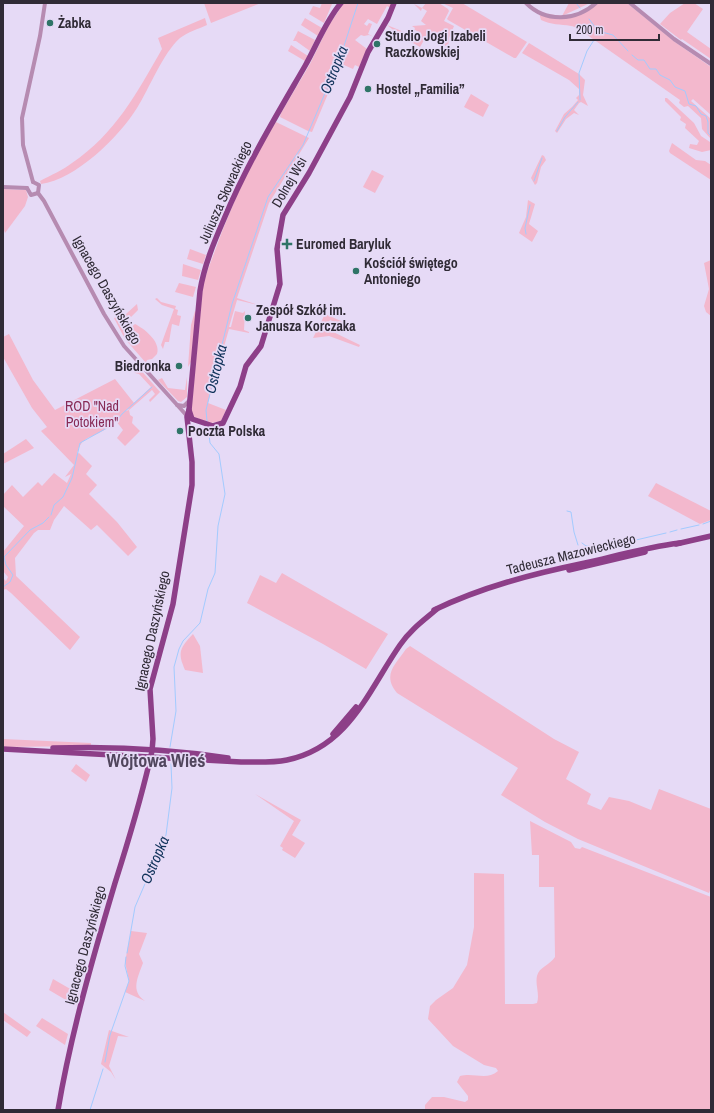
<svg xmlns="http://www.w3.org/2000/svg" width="714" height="1113" viewBox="0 0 714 1113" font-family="'Archivo Narrow',sans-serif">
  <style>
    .green { fill: #f3b8cd }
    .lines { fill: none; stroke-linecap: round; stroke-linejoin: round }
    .stream { stroke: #a3cbff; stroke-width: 1 }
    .minor { stroke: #b68bb1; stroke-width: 4 }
    .major { stroke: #8d3f88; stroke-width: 5.5 }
    .poi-dot { fill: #2f7467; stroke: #e6daf6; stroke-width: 1.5 }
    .labels { text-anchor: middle; stroke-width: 3.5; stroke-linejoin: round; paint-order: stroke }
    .poi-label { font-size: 14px; font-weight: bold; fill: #302b36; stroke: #e6daf6; text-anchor: start }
    .street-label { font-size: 14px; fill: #302b36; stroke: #e6daf6 }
    .park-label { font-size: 14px; fill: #872955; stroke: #e6daf6 }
    .water-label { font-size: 15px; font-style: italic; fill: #10325a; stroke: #e6daf6 }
    .district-label { font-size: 18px; font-weight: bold; fill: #51465d; stroke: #e6daf6 }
  </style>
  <rect width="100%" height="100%" fill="#e6daf6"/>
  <g class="green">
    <path d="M 204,3 L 261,3 L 211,23 Z"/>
    <path d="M 322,3 L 332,4 L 324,23 L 309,14 L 313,6 L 320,8 Z"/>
    <path d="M 344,3 L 392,3 L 390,8 L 387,6 L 377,24 L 368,19 L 364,24 L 367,26 L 369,23 L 372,24 L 368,34 L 374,37 L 369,35 L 364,36 L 361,35 L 355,40 L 367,49 L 359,67 L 355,65 L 353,69 L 337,62 L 340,65 L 312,132 L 308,131 L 280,117 L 281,113 L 310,64 L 329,25 Z"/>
    <path d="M 426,3 L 439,3 L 448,9 L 449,11 L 444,21 L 454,26 L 449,38 L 448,47 L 427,35 L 420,47 L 404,38 L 406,36 L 403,34 L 401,36 L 387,25 L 404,32 L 413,39 L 415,37 L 419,39 L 421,33 L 415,30 L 411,35 L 415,28 L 412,26 L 426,25 L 421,21 L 427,11 L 422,8 L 421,11 L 414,4 L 422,8 Z"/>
    <path d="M 442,3 L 462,3 L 527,42 L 516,58 L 514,58 L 448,20 L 447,19 L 453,8 Z"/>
    <path d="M 569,3 L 590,3 L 562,16 Z"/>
    <path d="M 596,3 L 627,3 L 675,42 L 711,67 L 711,115 L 693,99 L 691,101 L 711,119 L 711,150 L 702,152 L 689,148 L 690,144 L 697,145 L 699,141 L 685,128 L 686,124 L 680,120 L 681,117 L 665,101 L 665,98 L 667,98 L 694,123 L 701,136 L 710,142 L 710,138 L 702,129 L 701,118 L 688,106 L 684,107 L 679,103 L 680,100 L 583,32 C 579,30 575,26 571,26 C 560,24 551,25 541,20 L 539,13 L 571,17 Z"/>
    <path d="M 685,3 L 694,3 L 703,9 L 687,32 L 711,49 L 711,59 L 682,39 L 681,40 L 660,24 L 670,13 Z"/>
    <path d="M 205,18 L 207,25 C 198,29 188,32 180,38 C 163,53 149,89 137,108 C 119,137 75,180 41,184 L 40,181 C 51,175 63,170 72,163 C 115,134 137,93 162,49 L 158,38 Z"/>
    <path d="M 305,18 L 322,28 L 318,36 L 301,25 Z"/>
    <path d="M 298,31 L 315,40 L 310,51 L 296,41 L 293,41 Z"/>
    <path d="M 529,43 L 579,74 L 585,80 L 583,95 L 588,106 L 581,102 L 579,103 L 574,110 L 579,115 L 574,113 L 566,119 L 557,133 L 555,131 L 564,114 L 572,107 L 578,100 L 576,98 L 579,95 L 579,89 L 569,80 L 522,53 Z"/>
    <path d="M 291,45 L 308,56 L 305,61 L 288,51 Z"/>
    <path d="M 471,94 L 489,105 L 483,117 L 464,107 Z"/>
    <path d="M 276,122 L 309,138 L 269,203 L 237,298 L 258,305 L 237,300 L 229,327 L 231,327 L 235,311 L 243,313 L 245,311 L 244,330 L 249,332 L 249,333 L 229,329 L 208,403 L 226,410 L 221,421 L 211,423 L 194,417 L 191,413 L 203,283 L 223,229 L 240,188 L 256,155 Z"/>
    <path d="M 672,143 L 696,160 L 705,161 L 711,165 L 711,180 L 670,153 L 669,151 Z"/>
    <path d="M 542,155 L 544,156 L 546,160 L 541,167 L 537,183 L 535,185 L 531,178 Z"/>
    <path d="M 372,170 L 384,176 L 375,193 L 363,187 Z"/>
    <path d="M 3,189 L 26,190 L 28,197 L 25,206 L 5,233 L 3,227 Z"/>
    <path d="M 528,200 L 535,204 L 529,224 L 538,231 L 532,242 L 519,233 L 526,217 Z"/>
    <path d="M 190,249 L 206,255 L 203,264 L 187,259 Z"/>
    <path d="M 711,260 L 711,316 L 706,312 L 704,306 L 709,289 L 704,263 Z"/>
    <path d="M 183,264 L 201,270 L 198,280 L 182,276 Z"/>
    <path d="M 179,283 L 196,287 L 193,297 L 175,292 Z"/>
    <path d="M 157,298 L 161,302 L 176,306 L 175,309 L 178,310 L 177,315 L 181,316 L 179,326 L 172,324 L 169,342 L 165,342 L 163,349 L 161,345 L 174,309 L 162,305 L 155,299 Z"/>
    <path d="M 137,304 L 138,310 L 131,317 L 129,315 L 126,318 L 123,317 L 120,323 L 127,331 L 135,324 C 143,328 161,341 157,354 L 152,359 L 147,360 L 146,363 L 125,339 L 114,318 L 126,314 Z"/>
    <path d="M 195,311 L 197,313 L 192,360 L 188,367 L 191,325 Z"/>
    <path d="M 325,314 L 357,328 L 350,329 L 330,320 L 325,328 L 360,345 L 359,347 L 329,336 L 313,338 Z"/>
    <path d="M 9,334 L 33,380 L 55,410 L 115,379 L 134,403 L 151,387 L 139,374 L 135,373 L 131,367 L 134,365 L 158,391 L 135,366 L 138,367 L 169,402 L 160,392 L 150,402 L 149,400 L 155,394 L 152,390 L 129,410 L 128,409 L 125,411 L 129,410 L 130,415 L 133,417 L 132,423 L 140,431 L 125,446 L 117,438 L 123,430 L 116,421 C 111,425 105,430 99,433 C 86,439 81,439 77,454 L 79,453 L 92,466 L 86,474 L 97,485 L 89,494 L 117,522 L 137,547 L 128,556 L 97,525 L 91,530 L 64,506 L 54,520 L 50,530 L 38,530 L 34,533 L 15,558 L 16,576 L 80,637 L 70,650 L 11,593 L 6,589 L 3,590 L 3,578 L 6,581 L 8,577 L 3,571 L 3,552 L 24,526 L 3,506 L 3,495 L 12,485 L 23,497 L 38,482 L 42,486 L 54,473 L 67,483 L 71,474 L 65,477 L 74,465 L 41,431 L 47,427 L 32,408 L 3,357 L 3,337 Z"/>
    <path d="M 187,377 L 187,397 L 181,402 L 178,401 L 158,380 L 162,378 L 168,388 L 185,390 Z"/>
    <path d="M 26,439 L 34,448 L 3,464 L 3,454 Z"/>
    <path d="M 656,483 L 711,511 L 711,520 L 700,524 L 648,496 Z"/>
    <path d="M 282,573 L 388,634 L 366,669 L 323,644 L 247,603 L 260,575 L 276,583 Z"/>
    <path d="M 193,634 L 200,646 L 203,673 L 185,670 C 177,652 180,648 193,634 Z"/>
    <path d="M 410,646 L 554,739 L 579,752 L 566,779 L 591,794 L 587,804 L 601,810 L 609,797 L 629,801 L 651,810 L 659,789 L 711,809 L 711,888 L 709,893 L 578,839 L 545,822 L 501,795 L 518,768 L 397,693 C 382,675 395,665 406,649 Z"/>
    <path d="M 3,739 L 91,743 L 91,746 L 3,747 Z"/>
    <path d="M 76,764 L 90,775 L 86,782 L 71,771 Z"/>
    <path d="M 255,794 L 301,820 L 292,835 L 305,843 L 295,858 L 282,850 L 283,848 L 280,846 L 294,821 Z"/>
    <path d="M 530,821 L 571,842 L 575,848 L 580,849 L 582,847 L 711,897 L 711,1110 L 425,1110 L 425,1105 L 432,1097 L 444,1097 L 465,1102 L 468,1100 L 468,1096 L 457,1082 L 460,1076 C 474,1072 486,1081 498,1071 L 496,1068 L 484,1065 L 453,1046 L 428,1019 L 430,1006 L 436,1000 L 453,988 L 467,965 L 474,927 L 474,873 L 504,874 L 505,1004 L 533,1004 L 537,1003 C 540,994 535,985 537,976 C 539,967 550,965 555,957 L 554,887 L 539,887 L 539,855 L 532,855 Z"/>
    <path d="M 131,931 L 147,933 L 139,954 L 143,963 C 138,977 130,991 145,1001 L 125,992 L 129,981 L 125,962 Z"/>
    <path d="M 53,979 L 79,994 L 76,1006 L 49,990 Z"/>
    <path d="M 3,1012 L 31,1032 L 27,1037 L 3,1020 Z"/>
    <path d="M 42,1018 L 68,1034 L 65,1045 L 36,1026 Z"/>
    <path d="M 109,1030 L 129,1037 L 118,1036 L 109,1066 L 116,1080 L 111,1072 L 101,1064 Z"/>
  </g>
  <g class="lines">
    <g class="stream">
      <path d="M 576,3 L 580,8"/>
      <path d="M 589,19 L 598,31 L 613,35 L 628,51"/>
      <path d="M 632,55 L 638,60 L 644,60 L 650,69 L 656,69 L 660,75 L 670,80 L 675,87 L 685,91 L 689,104 L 696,106 L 701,114 L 706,116 L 708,122 L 708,133 L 711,136"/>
      <path d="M 580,100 L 579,73 L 587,51 L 594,40"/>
      <path d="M 557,131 L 565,117 L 578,102"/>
      <path d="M 534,181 L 542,158"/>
      <path d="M 526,234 L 525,228 L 530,205"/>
      <path d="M 207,421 L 206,410 L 232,304 L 268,197 L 303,145 L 340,58 L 358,3"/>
      <path d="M 567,511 L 571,512 L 574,532 L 578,545"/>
      <path d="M 51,515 L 54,505 L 63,497 L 72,478 L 80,443 L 114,424 L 122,414 L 152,387"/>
      <path d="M 703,524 L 711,521"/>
      <path d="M 681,529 L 699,525"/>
      <path d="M 670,532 L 677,530"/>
      <path d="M 636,540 L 666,533"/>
      <path d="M 582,543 L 586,546 L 601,546"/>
      <path d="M 610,545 L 632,541"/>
      <path d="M 605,546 L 606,545"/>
      <path d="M 3,587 L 10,582 L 13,575 L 6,565 L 4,557 L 30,530 L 43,523 L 49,517"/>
      <path d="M 170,747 L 176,711 L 174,667 L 179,649 L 183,641 L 200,623 L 208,589 L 215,573 L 218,526 L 225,494 L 219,454 L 210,443 L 208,426"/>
      <path d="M 127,953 L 135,907 L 166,835 L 172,788 L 171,764"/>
      <path d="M 105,1062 L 110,1035 L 129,981 L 125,966 L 126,957"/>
      <path d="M 90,1110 L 103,1069"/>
    </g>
    <g class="minor">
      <path d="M 526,3 C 546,23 576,21 596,3"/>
      <path d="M 630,3 L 674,39 L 711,64"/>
      <path d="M 33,182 L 23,145 L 22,118 L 40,36 L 45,3"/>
      <path d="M 33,182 L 39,185 L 38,193"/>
      <path d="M 3,187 L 27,188"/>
      <path d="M 27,188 L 31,195 L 38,193"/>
      <path d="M 38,193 L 44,201 L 104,314 L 124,346 L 188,417"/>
      <path d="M 177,405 L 184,406 L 190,400"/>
    </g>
    <g class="major">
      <path d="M 189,410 L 192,419 L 213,426 L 223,423 L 240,387 L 246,366 L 261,346 L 280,284 L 277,249 L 283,215 L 309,173 L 350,97 L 368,52 L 388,18 L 394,3"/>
      <path d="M 676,544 L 711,536"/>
      <path d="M 569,570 L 645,552"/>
      <path d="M 434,610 C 482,587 532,574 585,563 C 616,556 647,547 680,543"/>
      <path d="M 333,734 L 356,707"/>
      <path d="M 53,748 C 111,746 171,749 228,758"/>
      <path d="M 3,749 L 241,762 C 256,762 272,763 287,760 C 349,747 368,691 400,645 C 410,630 424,620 437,609"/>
      <path d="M 58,1110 C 71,1033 93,957 115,883 C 129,839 142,796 152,751 L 153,739 L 150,689 L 173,604 L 192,485 L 192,462 L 187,417 L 189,410 L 200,291 C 204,266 214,242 224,219 C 247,164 275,118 305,66 C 317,45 325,22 341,3"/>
    </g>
  </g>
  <g class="poi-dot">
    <circle cx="50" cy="23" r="4"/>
    <circle cx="377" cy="44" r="4"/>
    <circle cx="368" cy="89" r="4"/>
    <path d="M285 238h4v4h4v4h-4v4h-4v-4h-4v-4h4z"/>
    <circle cx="356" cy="271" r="4"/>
    <circle cx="248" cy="318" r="4"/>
    <circle cx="179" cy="366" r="4"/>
    <circle cx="180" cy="431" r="4"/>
  </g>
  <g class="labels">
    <g class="poi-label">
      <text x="58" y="28">Żabka</text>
      <text x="385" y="41">Studio Jogi Izabeli<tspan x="385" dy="16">Raczkowskiej</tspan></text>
      <text x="376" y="94">Hostel „Familia”</text>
      <text x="296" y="249">Euromed Baryluk</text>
      <text x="364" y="268">Kościół świętego<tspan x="364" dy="16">Antoniego</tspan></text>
      <text x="256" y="315">Zespół Szkół im.<tspan x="256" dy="16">Janusza Korczaka</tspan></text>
      <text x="171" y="371" text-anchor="end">Biedronka</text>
      <text x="188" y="436">Poczta Polska</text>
    </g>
    <g class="street-label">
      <text transform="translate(289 182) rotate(-60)" y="5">Dolnej Wsi</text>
      <text transform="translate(225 192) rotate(-66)" y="5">Juliusza Słowackiego</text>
      <text transform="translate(107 290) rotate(60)" y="5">Ignacego Daszyńskiego</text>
      <text transform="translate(571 554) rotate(-14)" y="5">Tadeusza Mazowieckiego</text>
      <text transform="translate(152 631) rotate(-78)" y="5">Ignacego Daszyńskiego</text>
      <text transform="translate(85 945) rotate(-75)" y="5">Ignacego Daszyńskiego</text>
    </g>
    <g class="park-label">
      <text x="92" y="411">ROD "Nad<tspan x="92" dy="16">Potokiem"</tspan></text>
    </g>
    <g class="water-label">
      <text transform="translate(334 70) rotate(-68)" y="5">Ostropka</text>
      <text transform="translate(216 369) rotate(-76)" y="5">Ostropka</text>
      <text transform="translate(155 860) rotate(-67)" y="5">Ostropka</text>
    </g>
    <g class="district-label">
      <text x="156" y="767">Wójtowa Wieś</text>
    </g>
  </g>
  <rect width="714" height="1113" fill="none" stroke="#302b36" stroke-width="8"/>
  <path d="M570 34v6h89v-6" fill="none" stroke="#302b36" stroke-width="2"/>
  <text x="576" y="34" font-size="12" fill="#302b36" stroke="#e6daf6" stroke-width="3" paint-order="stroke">200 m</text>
</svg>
